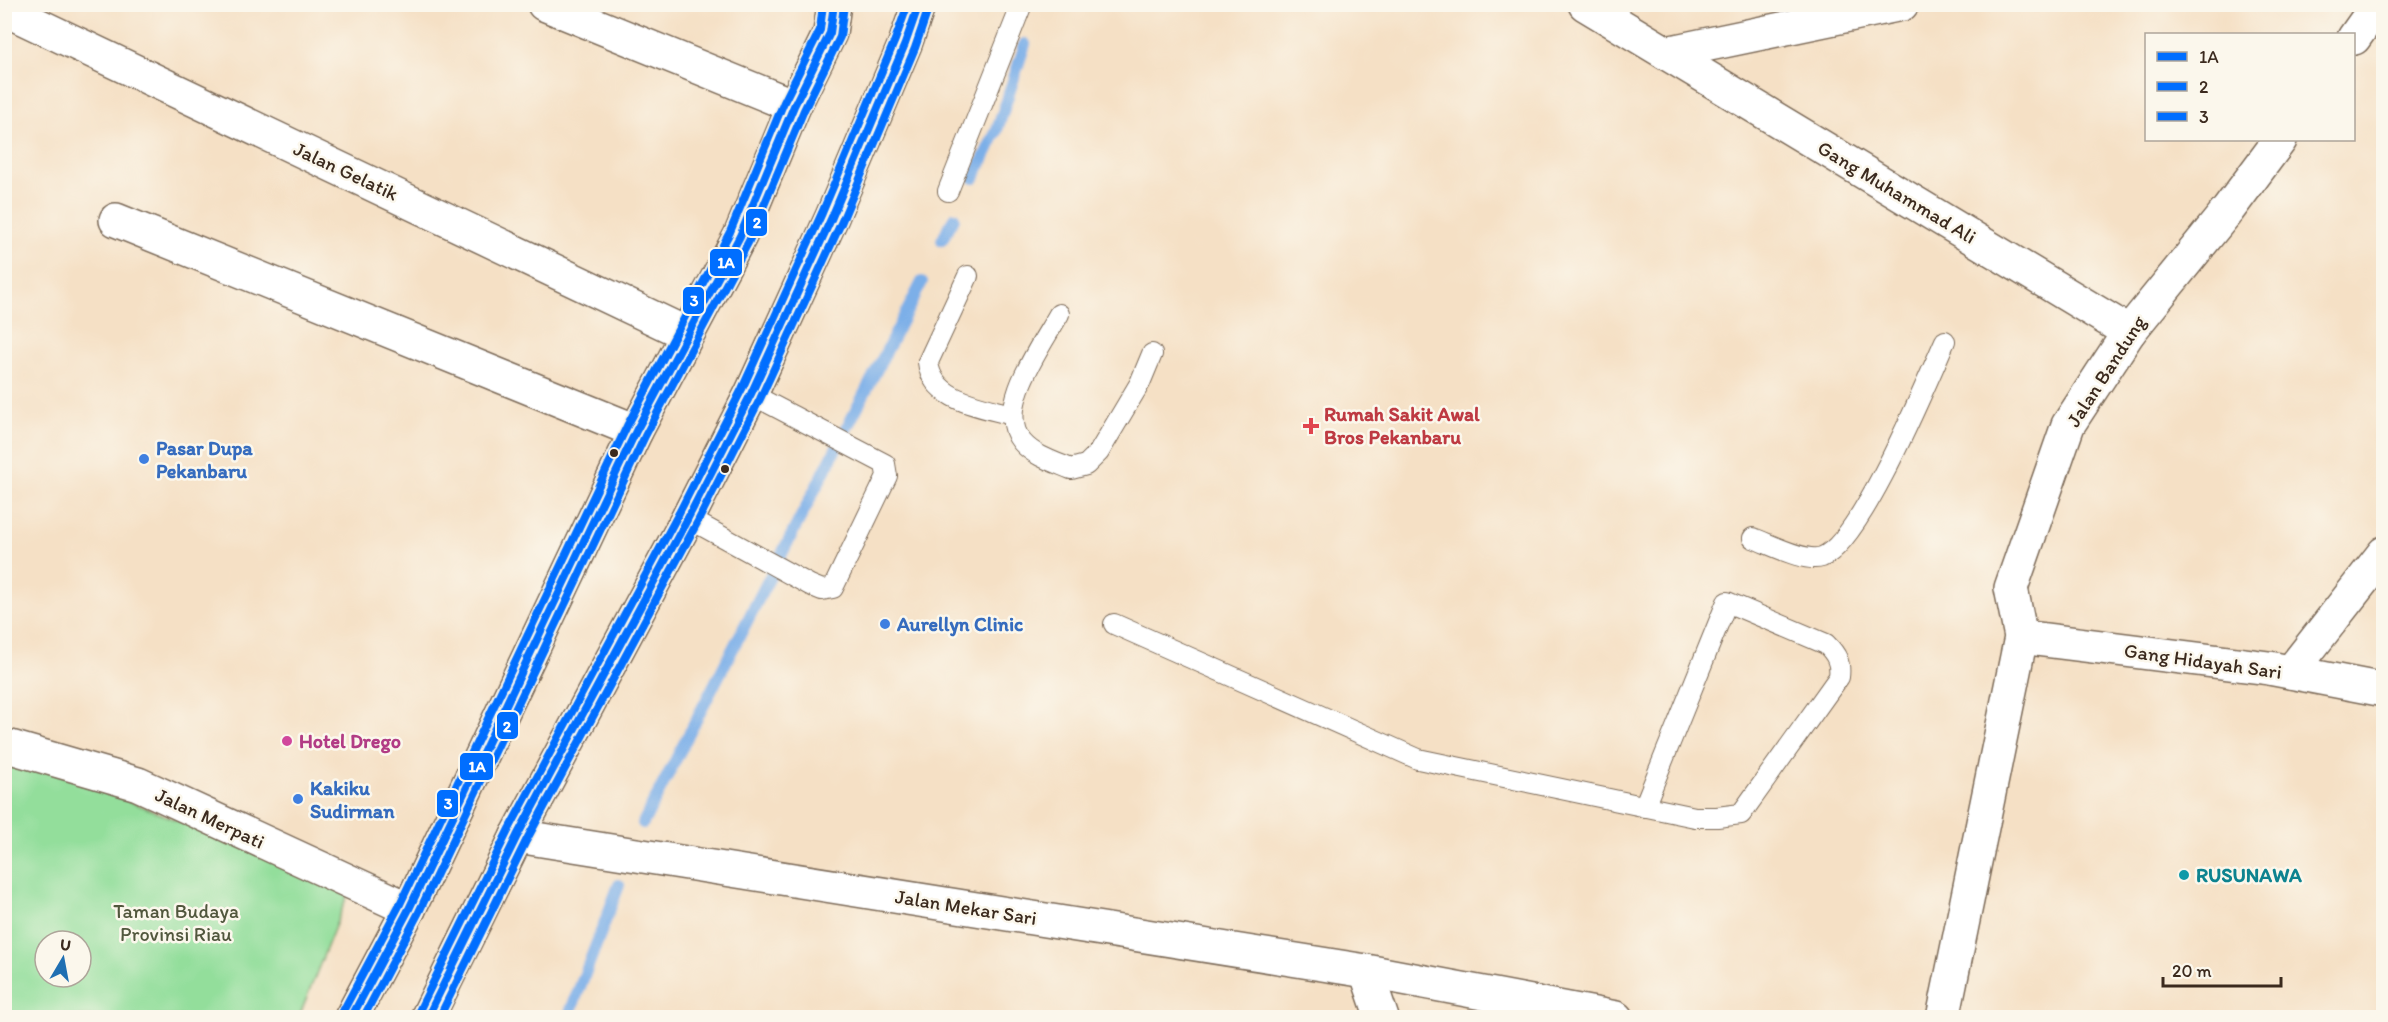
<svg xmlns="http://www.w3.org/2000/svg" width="2388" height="1022" viewBox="0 0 2388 1022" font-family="Itim,sans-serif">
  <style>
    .green { fill: #93de9b; stroke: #67845c; stroke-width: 1.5; fill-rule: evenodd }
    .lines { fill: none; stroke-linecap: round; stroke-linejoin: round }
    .stream { stroke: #7bafe8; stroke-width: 12 }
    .lane-casing { stroke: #7c6a58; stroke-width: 22 }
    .street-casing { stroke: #7c6a58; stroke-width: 36 }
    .primary-casing { stroke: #7c6a58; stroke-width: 36 }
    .lane { stroke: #fff; stroke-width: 20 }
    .street { stroke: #fff; stroke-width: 33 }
    .primary { stroke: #fff; stroke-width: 33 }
    .bus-1-casing { stroke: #fbf7ec; stroke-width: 12 }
    .bus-2-casing { stroke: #fbf7ec; stroke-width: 12 }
    .bus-3-casing { stroke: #fbf7ec; stroke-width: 12 }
    .bus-1 { stroke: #006eff; stroke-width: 8 }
    .bus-2 { stroke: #006eff; stroke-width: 8 }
    .bus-3 { stroke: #006eff; stroke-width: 8 }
    .health-dot { fill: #e0444e; stroke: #fbf7ec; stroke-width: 2 }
    .bus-dot { fill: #3b2a1e; stroke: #fbf7ec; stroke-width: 2 }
    .shop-dot { fill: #3f7fe0; stroke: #fbf7ec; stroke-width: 2 }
    .hotel-dot { fill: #d1479c; stroke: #fbf7ec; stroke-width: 2 }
    .culture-dot { fill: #0f9aa8; stroke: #fbf7ec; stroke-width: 2 }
    .labels { text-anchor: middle; stroke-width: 5; stroke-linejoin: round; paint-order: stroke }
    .street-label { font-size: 20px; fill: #3b2a1e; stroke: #fbf7ec }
    .health-label { font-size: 20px; font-weight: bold; fill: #be3a42; stroke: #fbf7ec; text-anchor: start }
    .shop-label { font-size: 20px; font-weight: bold; fill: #366cbe; stroke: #fbf7ec; text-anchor: start }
    .hotel-label { font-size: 20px; font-weight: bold; fill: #b23c85; stroke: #fbf7ec; text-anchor: start }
    .culture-label { font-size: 20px; font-weight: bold; fill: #0d838f; stroke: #fbf7ec; text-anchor: start }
    .park-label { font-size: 20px; fill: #51573d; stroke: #fbf7ec }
    .line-badge { stroke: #fbf7ec; stroke-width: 2 }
    .badge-label { font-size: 16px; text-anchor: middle; font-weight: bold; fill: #fff }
  </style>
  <rect width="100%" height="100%" fill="#fbf7ec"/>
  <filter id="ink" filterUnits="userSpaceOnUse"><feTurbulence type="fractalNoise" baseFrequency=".0167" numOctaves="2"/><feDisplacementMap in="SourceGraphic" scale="12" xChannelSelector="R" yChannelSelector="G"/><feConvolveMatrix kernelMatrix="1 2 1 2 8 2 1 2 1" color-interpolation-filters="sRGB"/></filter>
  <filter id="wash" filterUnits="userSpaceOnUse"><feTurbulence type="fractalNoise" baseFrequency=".008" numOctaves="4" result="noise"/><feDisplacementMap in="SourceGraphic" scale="24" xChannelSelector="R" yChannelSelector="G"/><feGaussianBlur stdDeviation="1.35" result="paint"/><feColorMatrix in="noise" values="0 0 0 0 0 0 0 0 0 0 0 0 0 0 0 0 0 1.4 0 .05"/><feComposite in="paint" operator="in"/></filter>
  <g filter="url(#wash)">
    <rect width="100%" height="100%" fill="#f5e0c5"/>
    <path class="green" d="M 4,759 L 38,765 L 350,889 L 299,1017 L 5,1017 ZM 45,941 L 81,941 L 81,977 L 45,977 Z"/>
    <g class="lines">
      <g class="stream">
        <path d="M 974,178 L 997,130 L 1025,44"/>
        <path d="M 942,240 L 954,218"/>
        <path d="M 643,823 L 922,282"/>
        <path d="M 568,1018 L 619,885"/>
      </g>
    </g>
  </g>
  <g filter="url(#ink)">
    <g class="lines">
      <defs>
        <g id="lane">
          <path d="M 948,191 L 1022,4"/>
          <path d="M 968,276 L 928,362 C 932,401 981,406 1012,415"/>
          <path d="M 1059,314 C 1042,345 994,409 1022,442 C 1034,456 1054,462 1071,469 L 1086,465 L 1099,452 L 1140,383 L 1152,354"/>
          <path d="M 688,518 L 810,585 L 822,590 L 833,588 L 887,476 L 885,464 L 751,394"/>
          <path d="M 1753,538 C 1770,544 1805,563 1822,557 C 1861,542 1926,383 1945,341"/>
          <path d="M 1114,624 L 1418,759 L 1695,817 L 1717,817 L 1741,814 L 1839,677 C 1841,662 1836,654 1826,644 L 1727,602 L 1644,807"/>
        </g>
        <g id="street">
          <path d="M 544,4 L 794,106"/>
          <path d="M 1585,4 L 2129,332"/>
          <path d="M 4,9 L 687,334"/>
          <path d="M 2354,38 L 2378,4"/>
          <path d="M 1666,53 L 1902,4"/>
          <path d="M 116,220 L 636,431"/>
          <path d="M 2021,637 L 2269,668 L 2384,690"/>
          <path d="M 2291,672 L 2384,553"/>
          <path d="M 4,745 L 138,784 L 409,909"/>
          <path d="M 517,836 L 1366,971 L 1616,1018"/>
          <path d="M 1366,971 L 1382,1018"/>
          <path d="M 1943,1018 L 2021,637 L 2011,588 L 2068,425 L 2129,332 L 2228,210 L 2280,140"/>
        </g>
        <g id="primary">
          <path d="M 351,1018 L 409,909 L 636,431 L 740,236 L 794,106 L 830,33 L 834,4"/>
          <path d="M 427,1018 L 517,836 L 688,518 L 751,394 L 832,217 L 905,44 L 919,4"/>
        </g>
      </defs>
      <use href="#lane" class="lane-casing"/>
      <use href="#street" class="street-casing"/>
      <use href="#primary" class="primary-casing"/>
      <use href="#lane" class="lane"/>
      <use href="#street" class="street"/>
      <use href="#primary" class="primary"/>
      <defs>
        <g id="bus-1">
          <path d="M 351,1018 L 409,909 L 636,431 L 740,236 L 794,106 L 830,33 L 834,4"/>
          <path d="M 427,1018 L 517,836 L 688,518 L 751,394 L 832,217 L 905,44 L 919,4"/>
        </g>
        <g id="bus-2">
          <path d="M 363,1018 L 418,914 L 645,436 L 749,241 L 804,110 L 840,37 L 844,5"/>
          <path d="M 439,1018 L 526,841 L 697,523 L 760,399 L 842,221 L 915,48 L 929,7"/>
        </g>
        <g id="bus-3">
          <path d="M 342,1013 L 400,904 L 627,426 L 730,232 L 784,102 L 820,30 L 823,4"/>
          <path d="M 418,1013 L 508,831 L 679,513 L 742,389 L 822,213 L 895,40 L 908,4"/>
        </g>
      </defs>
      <use href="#bus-1" class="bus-1-casing"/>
      <use href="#bus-2" class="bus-2-casing"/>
      <use href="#bus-3" class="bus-3-casing"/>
      <use href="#bus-1" class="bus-1"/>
      <use href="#bus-2" class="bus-2"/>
      <use href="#bus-3" class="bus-3"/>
    </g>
  </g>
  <path class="health-dot" d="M1308 417h6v6h6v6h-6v6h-6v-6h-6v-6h6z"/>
  <g class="bus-dot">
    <circle cx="614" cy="453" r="5"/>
    <circle cx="725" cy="469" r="5"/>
  </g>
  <g class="shop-dot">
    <circle cx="144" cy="459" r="6"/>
    <circle cx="885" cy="624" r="6"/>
    <circle cx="298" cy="799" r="6"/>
  </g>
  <circle class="hotel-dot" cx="287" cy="741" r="6"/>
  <circle class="culture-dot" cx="2184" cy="875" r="6"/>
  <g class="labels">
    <g class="street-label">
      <text transform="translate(346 171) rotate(25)" y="7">Jalan Gelatik</text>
      <text transform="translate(1897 192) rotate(31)" y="7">Gang Muhammad Ali</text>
      <text transform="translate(2106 371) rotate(-57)" y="7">Jalan Bandung</text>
      <text transform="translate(2203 661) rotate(8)" y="7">Gang Hidayah Sari</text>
      <text transform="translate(210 818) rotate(25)" y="7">Jalan Merpati</text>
      <text transform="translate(966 907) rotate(9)" y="7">Jalan Mekar Sari</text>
    </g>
    <g class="health-label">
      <text x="1324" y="421">Rumah Sakit Awal<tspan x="1324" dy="23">Bros Pekanbaru</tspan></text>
    </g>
    <g class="shop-label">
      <text x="156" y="455">Pasar Dupa<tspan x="156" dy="23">Pekanbaru</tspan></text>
      <text x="897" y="631">Aurellyn Clinic</text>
      <text x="310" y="795">Kakiku<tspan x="310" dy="23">Sudirman</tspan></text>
    </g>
    <g class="hotel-label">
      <text x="299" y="748">Hotel Drego</text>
    </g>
    <g class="culture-label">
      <text x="2196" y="882">RUSUNAWA</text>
    </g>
    <g class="park-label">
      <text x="176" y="918">Taman Budaya<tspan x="176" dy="23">Provinsi Riau</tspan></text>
    </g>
  </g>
  <g class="line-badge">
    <rect x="745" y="208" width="23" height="29" rx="6" fill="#006eff"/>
    <rect x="709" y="248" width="34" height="29" rx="6" fill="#006eff"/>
    <rect x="682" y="286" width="23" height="29" rx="6" fill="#006eff"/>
    <rect x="496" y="711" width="23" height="29" rx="6" fill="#006eff"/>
    <rect x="459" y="752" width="35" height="29" rx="6" fill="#006eff"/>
    <rect x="436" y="789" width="23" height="29" rx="6" fill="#006eff"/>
  </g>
  <g class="badge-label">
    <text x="757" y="228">2</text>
    <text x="726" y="268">1A</text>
    <text x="694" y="306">3</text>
    <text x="507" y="732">2</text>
    <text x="477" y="772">1A</text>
    <text x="448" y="809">3</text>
  </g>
  <rect width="2388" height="1022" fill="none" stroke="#fbf7ec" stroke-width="24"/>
  <rect x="2145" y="33" width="210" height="108" fill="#fbf7ec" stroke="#aea59a" stroke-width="1.5"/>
  <rect x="2157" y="52" width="30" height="9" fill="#006eff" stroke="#aea59a" stroke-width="1.5"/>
  <text x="2199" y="63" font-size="18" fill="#3b2a1e">1A</text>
  <rect x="2157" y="82" width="30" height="9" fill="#006eff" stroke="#aea59a" stroke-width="1.5"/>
  <text x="2199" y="93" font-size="18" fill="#3b2a1e">2</text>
  <rect x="2157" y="112" width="30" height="9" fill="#006eff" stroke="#aea59a" stroke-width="1.5"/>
  <text x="2199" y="123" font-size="18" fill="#3b2a1e">3</text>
  <g transform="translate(63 959) rotate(10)"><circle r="28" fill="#fbf7ec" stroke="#aea59a" stroke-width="1.5"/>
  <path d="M0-4.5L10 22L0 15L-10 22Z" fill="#1f6fb2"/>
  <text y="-9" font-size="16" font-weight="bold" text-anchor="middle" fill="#3b2a1e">U</text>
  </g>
  <path d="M2163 977v9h118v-9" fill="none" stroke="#3b2a1e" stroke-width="3"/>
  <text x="2172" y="977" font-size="18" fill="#3b2a1e" stroke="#fbf7ec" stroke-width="4.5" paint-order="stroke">20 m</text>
</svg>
